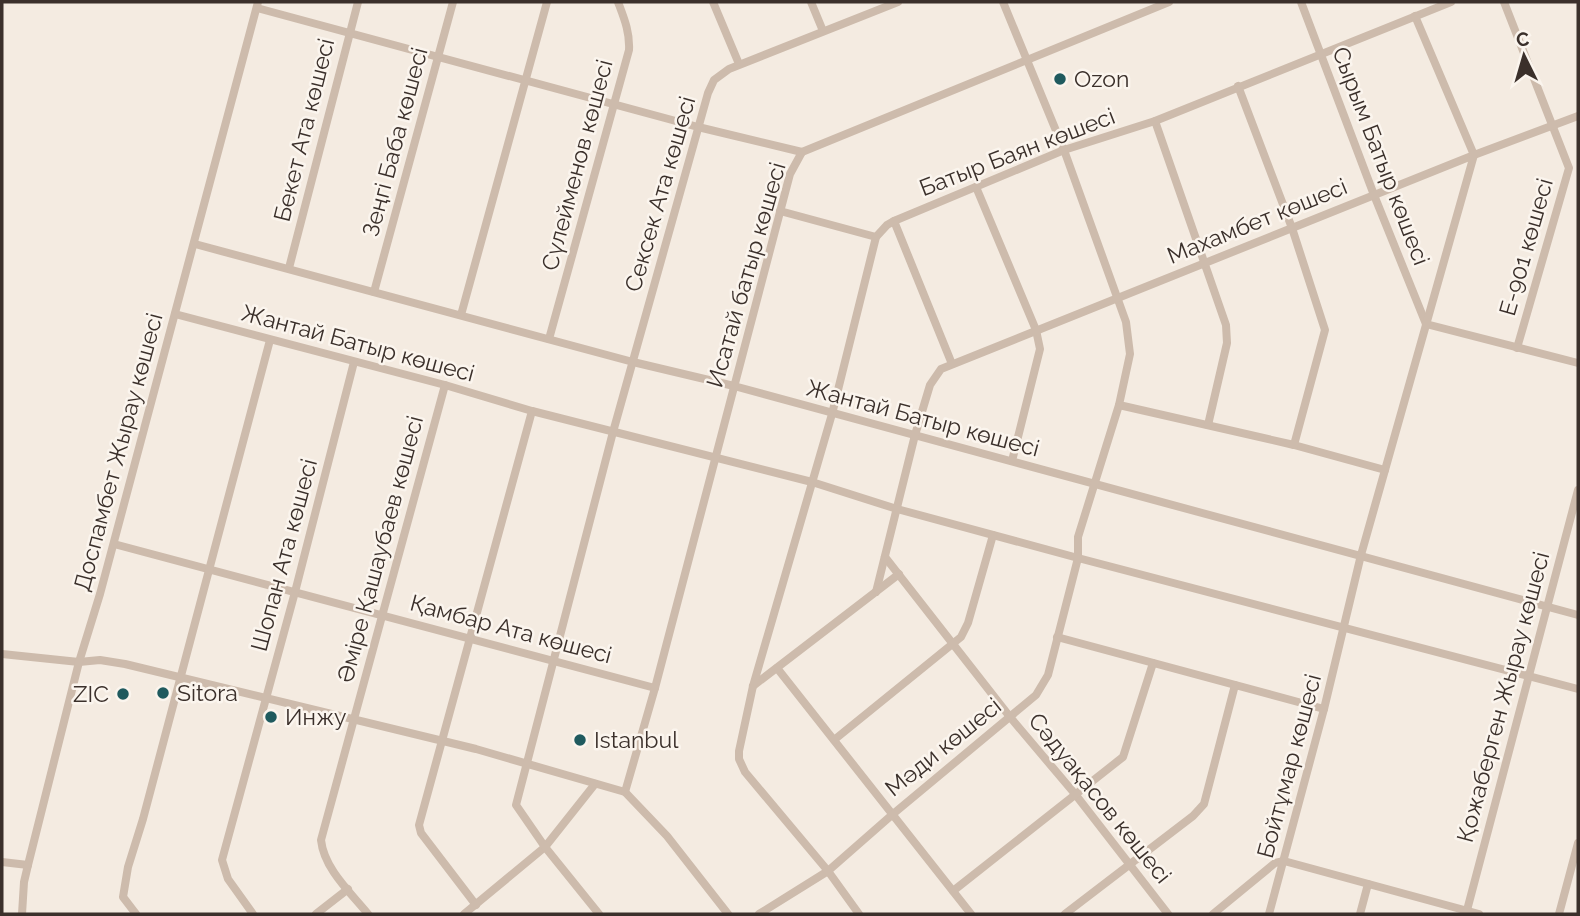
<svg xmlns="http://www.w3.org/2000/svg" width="1580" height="916" viewBox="0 0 1580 916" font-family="Raleway,sans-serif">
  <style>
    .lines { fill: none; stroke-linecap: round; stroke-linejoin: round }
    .minor { stroke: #cdbbac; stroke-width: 8 }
    .poi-dot { fill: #1f5a5e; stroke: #fbf5ee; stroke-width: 2.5 }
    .labels { text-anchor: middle; stroke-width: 5; stroke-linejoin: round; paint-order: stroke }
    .poi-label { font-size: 23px; fill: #3b302b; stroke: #fbf5ee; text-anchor: start }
    .street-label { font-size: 23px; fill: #3b302b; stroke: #fbf5ee }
  </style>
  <rect width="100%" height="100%" fill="#f4ebe1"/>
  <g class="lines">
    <g class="minor">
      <path d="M 713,2 L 739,64"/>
      <path d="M 811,2 L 823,31"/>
      <path d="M 1003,2 L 1064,150 L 1126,322 L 1130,354 L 1119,405 L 1294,445 L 1385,470"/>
      <path d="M 1301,2 L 1374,195 L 1426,324"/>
      <path d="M 1504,2 L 1569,168 L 1517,348"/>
      <path d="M 257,8 L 698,127 L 802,152"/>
      <path d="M 1238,86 L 1292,228 L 1325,330 L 1294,445"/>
      <path d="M 1155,121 L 1226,325 L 1227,343 L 1208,425"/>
      <path d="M 976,187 L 1036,330 L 1040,349 L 1012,461"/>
      <path d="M 780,211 L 876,237"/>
      <path d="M 894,221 L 952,364"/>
      <path d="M 195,244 L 633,362 L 734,386 L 1578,615"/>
      <path d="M 289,268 L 358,2"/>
      <path d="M 374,292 L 453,2"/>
      <path d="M 175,314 L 445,385 L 532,411 L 812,482 L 897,509 L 1078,558 L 1578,689"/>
      <path d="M 461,315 L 547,2"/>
      <path d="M 1426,324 L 1578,363"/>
      <path d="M 549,339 L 629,50 C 630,32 624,18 618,2"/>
      <path d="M 114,544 L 655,688"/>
      <path d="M 885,557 L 1010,717 L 1075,794 L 1168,914"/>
      <path d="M 876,592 L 915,435 L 930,385 L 941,369 L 1474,155 L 1578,116"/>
      <path d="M 1057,637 L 1324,709"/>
      <path d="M 2,654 L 79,662 L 100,660 L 125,664 L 476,749 L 625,792 L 667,836 L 728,914"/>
      <path d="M 777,668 L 971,914"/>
      <path d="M 753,686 L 899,574"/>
      <path d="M 834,740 L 961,637 L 968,623 L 993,535"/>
      <path d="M 625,792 L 655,688 L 790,174 L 802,152 L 1169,2"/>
      <path d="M 2,862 L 28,865"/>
      <path d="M 953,891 L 1123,757 L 1153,663"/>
      <path d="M 476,905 L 421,833 L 419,825 L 532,411"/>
      <path d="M 22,914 L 24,882 L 28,865 L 79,662 L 100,594 L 258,2"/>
      <path d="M 136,914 L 123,897 L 128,867 L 143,819 L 270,340"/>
      <path d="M 253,914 L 228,879 L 222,860 L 295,592 L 354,362"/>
      <path d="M 316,914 L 348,889"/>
      <path d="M 368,914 C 351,893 324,869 321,840 L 445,385"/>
      <path d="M 464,914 L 545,847 L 595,784"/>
      <path d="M 599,914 L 545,847 L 516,805 L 613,432 L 708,93 L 714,80 L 729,69 L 898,2"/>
      <path d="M 759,914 L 828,871 L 893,814 L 1036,695 L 1048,675 L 1078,558 L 1078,537 L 1119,405"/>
      <path d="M 859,914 L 828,871 L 745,772 L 739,759 L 739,751 L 753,686 L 832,414 L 876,237 L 887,225 L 894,221 L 1064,150 L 1155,121 L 1451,2"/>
      <path d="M 1065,914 L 1193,816 L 1204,804 L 1235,685"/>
      <path d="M 1213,914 L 1275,863 L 1284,861 L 1479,914"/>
      <path d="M 1269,914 L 1324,709 L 1361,555 L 1474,155 L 1415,16"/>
      <path d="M 1360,914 L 1368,884"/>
      <path d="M 1466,914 L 1578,490"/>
      <path d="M 1559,914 L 1578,843"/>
    </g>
  </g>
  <g class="poi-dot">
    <circle cx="1060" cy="79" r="7"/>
    <circle cx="163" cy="693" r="7"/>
    <circle cx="123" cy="694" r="7"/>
    <circle cx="271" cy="717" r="7"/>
    <circle cx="580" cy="740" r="7"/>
  </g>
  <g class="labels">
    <g class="poi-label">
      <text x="1074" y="87">Ozon</text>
      <text x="177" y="701">Sitora</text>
      <text x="109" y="702" text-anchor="end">ZIC</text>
      <text x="285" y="725">Инжу</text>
      <text x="594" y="748">Istanbul</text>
    </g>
    <g class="street-label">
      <text transform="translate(304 130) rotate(-76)" y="8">Бекет Ата көшесі</text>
      <text transform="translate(395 142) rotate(-75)" y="8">Зеңгі Баба көшесі</text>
      <text transform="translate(1017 152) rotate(-21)" y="8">Батыр Баян көшесі</text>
      <text transform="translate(1381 156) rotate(69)" y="8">Сырым Батыр көшесі</text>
      <text transform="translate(577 165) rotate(-75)" y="8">Сүлейменов көшесі</text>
      <text transform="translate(660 194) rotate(-74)" y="8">Сексек Ата көшесі</text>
      <text transform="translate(1257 221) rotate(-22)" y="8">Махамбет көшесі</text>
      <text transform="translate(1526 247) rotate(-74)" y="8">Е-901 көшесі</text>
      <text transform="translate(746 275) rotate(-74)" y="8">Исатай батыр көшесі</text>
      <text transform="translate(358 343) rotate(15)" y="8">Жантай Батыр көшесі</text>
      <text transform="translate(923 418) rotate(15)" y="8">Жантай Батыр көшесі</text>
      <text transform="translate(118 452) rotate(-75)" y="8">Доспамбет Жырау көшесі</text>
      <text transform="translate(380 549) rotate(-75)" y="8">Әміре Қашаубаев көшесі</text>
      <text transform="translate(284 555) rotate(-75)" y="8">Шопан Ата көшесі</text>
      <text transform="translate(511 629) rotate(15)" y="8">Қамбар Ата көшесі</text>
      <text transform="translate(1503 697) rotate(-75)" y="8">Қожаберген Жырау көшесі</text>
      <text transform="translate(943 747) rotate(-39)" y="8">Мәди көшесі</text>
      <text transform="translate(1289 766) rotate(-75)" y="8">Бойтұмар көшесі</text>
      <text transform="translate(1100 798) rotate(51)" y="8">Сәдуақасов көшесі</text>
    </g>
  </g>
  <rect width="1580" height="916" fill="none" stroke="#3b302b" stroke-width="7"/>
  <g transform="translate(1524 56) rotate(355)" stroke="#fbf5ee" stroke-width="5" paint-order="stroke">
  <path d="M0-5L12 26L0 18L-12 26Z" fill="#3b302b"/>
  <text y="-10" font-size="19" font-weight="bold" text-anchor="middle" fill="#3b302b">С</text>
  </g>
</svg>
